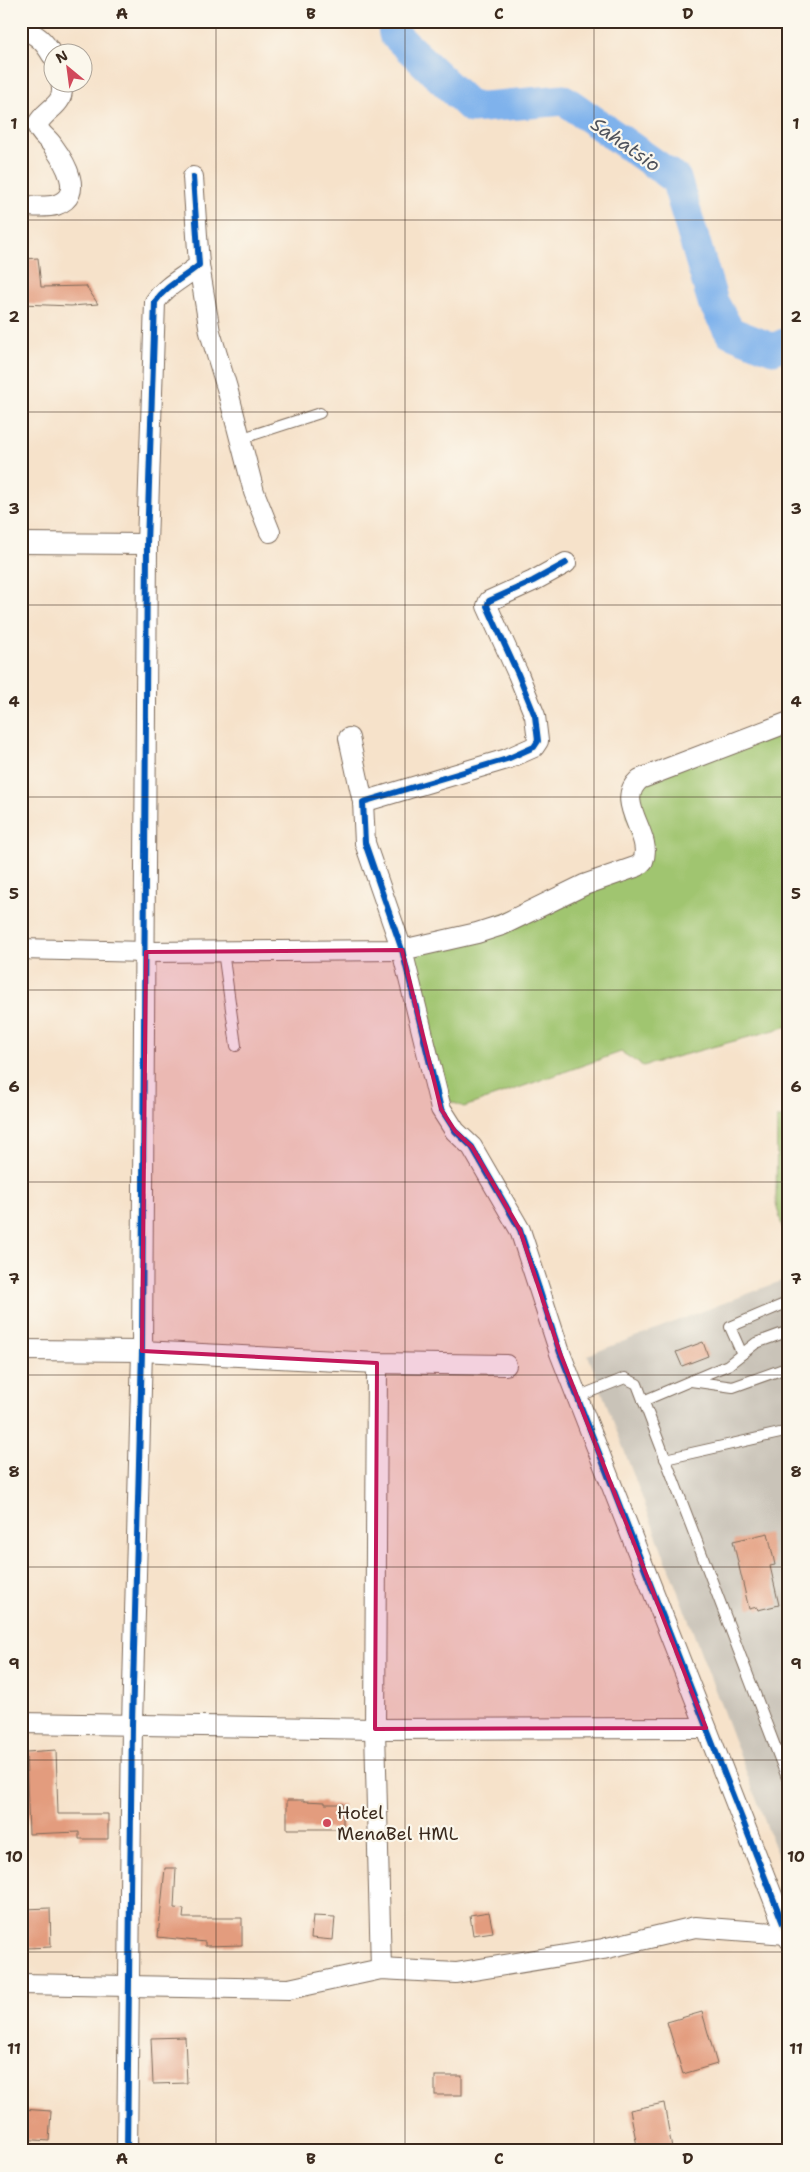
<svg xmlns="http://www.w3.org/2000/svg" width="810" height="2172" viewBox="0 0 810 2172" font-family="'Shantell Sans',sans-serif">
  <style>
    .industrial { fill: #c9c3b8 }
    .green { fill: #a0c56f; stroke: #6e7846 }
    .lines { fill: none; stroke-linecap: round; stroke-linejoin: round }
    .river { stroke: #7fb2ec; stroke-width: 31 }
    .building { fill: #e39c7e }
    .lane-casing { stroke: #7c6a5a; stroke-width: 12 }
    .street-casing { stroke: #7c6a5a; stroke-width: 22 }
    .lane { stroke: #fff; stroke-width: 10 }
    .street { stroke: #fff; stroke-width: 20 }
    .cycleway-casing { stroke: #fbf7ec; stroke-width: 9 }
    .cycleway { stroke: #0057b8; stroke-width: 6 }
    .marked { fill: #c2185b; fill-opacity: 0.2; stroke: #c2185b; stroke-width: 4; stroke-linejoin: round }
    .grid { fill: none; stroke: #3b2a1e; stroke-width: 1; stroke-opacity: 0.55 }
    .poi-dot { fill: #d1495b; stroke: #fbf7ec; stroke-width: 2 }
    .labels { text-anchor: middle; stroke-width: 4.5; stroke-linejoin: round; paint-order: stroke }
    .poi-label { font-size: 18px; fill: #3b2a1e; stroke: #fbf7ec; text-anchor: start }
    .water-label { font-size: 19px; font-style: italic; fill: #4f535c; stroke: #fbf7ec }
    .neatline { fill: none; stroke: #3b2a1e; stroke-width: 2 }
    .grid-label { font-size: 16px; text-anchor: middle; font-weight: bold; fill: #3b2a1e }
  </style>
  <rect width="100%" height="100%" fill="#fbf7ec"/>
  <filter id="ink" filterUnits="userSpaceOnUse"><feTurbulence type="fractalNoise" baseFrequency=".02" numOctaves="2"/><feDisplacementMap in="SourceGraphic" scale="10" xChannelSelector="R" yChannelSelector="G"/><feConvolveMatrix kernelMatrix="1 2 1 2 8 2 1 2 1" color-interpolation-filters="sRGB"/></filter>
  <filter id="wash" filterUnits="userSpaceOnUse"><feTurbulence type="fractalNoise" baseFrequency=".0096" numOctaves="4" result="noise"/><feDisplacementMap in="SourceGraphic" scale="20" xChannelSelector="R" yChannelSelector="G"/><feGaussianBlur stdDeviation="1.12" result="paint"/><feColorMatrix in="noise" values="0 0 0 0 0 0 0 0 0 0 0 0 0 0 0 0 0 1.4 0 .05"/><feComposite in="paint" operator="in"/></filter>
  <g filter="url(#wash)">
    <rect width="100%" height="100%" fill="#f6e2ca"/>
    <path class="industrial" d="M 789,1278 L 789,1885 L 588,1355 Z"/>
    <g class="green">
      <path d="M 789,719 L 789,1026 L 643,1066 L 621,1052 L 464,1107 L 447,1100 L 404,949 L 640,867 L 622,794 Z"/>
      <path d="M 777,1118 L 789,1118 L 789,1241 L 785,1238 L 776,1203 Z"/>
    </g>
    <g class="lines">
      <path class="river" d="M 392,21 L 394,34 L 472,108 L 564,100 L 676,179 L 713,302 L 730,332 L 773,349 L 789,342"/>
    </g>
    <g id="blocks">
      <g class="building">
        <path d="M 38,258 L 41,287 L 86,286 L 98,304 L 71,306 L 21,304 L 21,259 Z"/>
        <path d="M 703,1342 L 708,1356 L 682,1366 L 676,1352 Z"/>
        <path d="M 768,1533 L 775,1565 L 770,1566 L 779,1605 L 758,1610 L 757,1607 L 749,1609 L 733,1541 Z"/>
        <path d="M 56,1750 L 58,1814 L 108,1814 L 108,1839 L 79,1839 L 79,1832 L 29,1834 L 26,1752 Z"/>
        <path d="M 287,1800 L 304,1800 L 304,1801 L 325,1802 L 325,1804 L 343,1804 L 343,1829 L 287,1829 Z"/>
        <path d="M 165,1868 L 176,1868 L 174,1908 L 184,1909 L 183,1918 L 242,1918 L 242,1945 L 205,1946 L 205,1942 L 158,1937 Z"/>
        <path d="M 50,1908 L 51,1947 L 26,1948 L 24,1909 Z"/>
        <path d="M 489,1912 L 493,1932 L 473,1935 L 470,1915 Z"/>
        <path d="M 313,1916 L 335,1917 L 333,1940 L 311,1938 Z"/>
        <path d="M 702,2012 L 717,2064 L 683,2074 L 667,2022 Z"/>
        <path d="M 185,2037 L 187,2083 L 153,2084 L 151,2038 Z"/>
        <rect x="435" y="2076" width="27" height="19"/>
        <path d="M 664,2103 L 672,2149 L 638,2151 L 630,2110 Z"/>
        <path d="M 21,2109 L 51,2111 L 49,2141 L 21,2139 Z"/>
      </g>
    </g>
  </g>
  <g filter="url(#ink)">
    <use href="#blocks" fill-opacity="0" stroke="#7c6a5a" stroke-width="1"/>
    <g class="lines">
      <defs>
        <g id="lane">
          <path d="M 240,439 L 320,413"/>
          <path d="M 223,951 L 236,1046"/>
          <path d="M 742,1354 L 730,1327 L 789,1302"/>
          <path d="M 691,1381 L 733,1387 L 789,1367"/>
          <path d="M 577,1397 L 625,1378 L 637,1384 L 789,1783"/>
          <path d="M 643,1401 L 728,1365 L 756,1343 L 789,1331"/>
          <path d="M 665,1459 L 789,1431"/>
        </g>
        <g id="street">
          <path d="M 21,29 C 37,34 44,41 52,55"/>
          <path d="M 21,206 C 32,206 46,208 56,205 C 86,195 64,161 53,146 C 48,138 40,135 37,125 C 46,107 67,106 61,82"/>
          <path d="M 199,265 L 210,332 L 227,388 L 254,492 L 270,532"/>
          <path d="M 21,543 L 147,544"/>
          <path d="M 566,563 L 533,581 L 489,601 L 487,606 L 518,674 L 535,716 L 538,741 L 534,747 L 507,759 L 363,802 L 365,843 L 402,950 L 441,1109 L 455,1131 L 472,1147 L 520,1230 L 560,1353 L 789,1939"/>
          <path d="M 349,738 L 363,802"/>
          <path d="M 21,949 L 146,952 L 402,950 L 477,933 L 502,925 L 584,885 L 638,866 L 643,861 C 654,834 612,802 640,779 L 789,722"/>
          <path d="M 21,1350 L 142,1351 L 377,1363 L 506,1365"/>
          <path d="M 377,1363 L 375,1729 L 381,1969"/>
          <path d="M 21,1723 L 375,1729 L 706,1728"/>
          <path d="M 21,1984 L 289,1989 L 381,1969 L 456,1973 L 603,1949 L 695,1927 L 787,1934"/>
          <path d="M 127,2151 L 132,1724 L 142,1351 L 147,544 L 155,302 C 166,285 184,278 199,265 L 193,177"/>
        </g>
      </defs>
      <use href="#lane" class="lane-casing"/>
      <use href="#street" class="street-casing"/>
      <use href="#lane" class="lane"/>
      <use href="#street" class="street"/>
      <defs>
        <g id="cycleway">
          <path d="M 566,563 L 533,581 L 489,601 L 487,606 L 518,674 L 535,716 L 538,741 L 534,747 L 507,759 L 363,802 L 365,843 L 402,950 L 441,1109 L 455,1131 L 472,1147 L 520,1230 L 560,1353 L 789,1939"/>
          <path d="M 127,2151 L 132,1724 L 142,1351 L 147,544 L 155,302 C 166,285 184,278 199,265 L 193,177"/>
        </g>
      </defs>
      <use href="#cycleway" class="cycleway-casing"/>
      <use href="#cycleway" class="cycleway"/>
    </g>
  </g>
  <path class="marked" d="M 402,950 L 441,1109 L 455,1131 L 472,1147 L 520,1230 L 560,1353 L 706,1728 L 375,1729 L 377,1363 L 142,1351 L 146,952 Z"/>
  <path class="grid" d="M 216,21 L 216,2151M 405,21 L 405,2151M 594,21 L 594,2151M 21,220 L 789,220M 21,412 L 789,412M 21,605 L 789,605M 21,797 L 789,797M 21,990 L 789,990M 21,1182 L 789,1182M 21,1375 L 789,1375M 21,1567 L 789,1567M 21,1760 L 789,1760M 21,1952 L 789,1952"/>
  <circle class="poi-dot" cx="327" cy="1823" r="5"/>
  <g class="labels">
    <g class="poi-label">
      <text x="337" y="1819">Hotel<tspan x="337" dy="21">MenaBel HML</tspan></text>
    </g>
    <g class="water-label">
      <text transform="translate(626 144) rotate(35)" y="7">Sahatsio</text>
    </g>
  </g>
  <rect width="810" height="2172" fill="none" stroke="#fbf7ec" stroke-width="55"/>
  <g transform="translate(68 68) rotate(331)"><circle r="24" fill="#fbf7ec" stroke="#aea59a"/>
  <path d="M0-4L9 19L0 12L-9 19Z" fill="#d1495b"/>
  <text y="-8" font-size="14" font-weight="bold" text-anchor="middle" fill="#3b2a1e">N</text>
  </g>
  <rect x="28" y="28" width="754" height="2116" class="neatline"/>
  <g class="grid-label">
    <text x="122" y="19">A</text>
    <text x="311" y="19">B</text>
    <text x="499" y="19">C</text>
    <text x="688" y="19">D</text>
    <text x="14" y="129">1</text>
    <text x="796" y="129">1</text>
    <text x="14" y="322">2</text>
    <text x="796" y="322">2</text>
    <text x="14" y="514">3</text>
    <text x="796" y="514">3</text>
    <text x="14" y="707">4</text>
    <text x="796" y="707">4</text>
    <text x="14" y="899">5</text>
    <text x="796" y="899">5</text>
    <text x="14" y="1092">6</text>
    <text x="796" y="1092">6</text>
    <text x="14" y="1284">7</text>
    <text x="796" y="1284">7</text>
    <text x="14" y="1477">8</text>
    <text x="796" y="1477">8</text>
    <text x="14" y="1669">9</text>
    <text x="796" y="1669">9</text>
    <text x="14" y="1862">10</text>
    <text x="796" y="1862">10</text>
    <text x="14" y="2054">11</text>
    <text x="796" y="2054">11</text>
    <text x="122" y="2164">A</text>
    <text x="311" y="2164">B</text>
    <text x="499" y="2164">C</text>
    <text x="688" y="2164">D</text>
  </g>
</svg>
